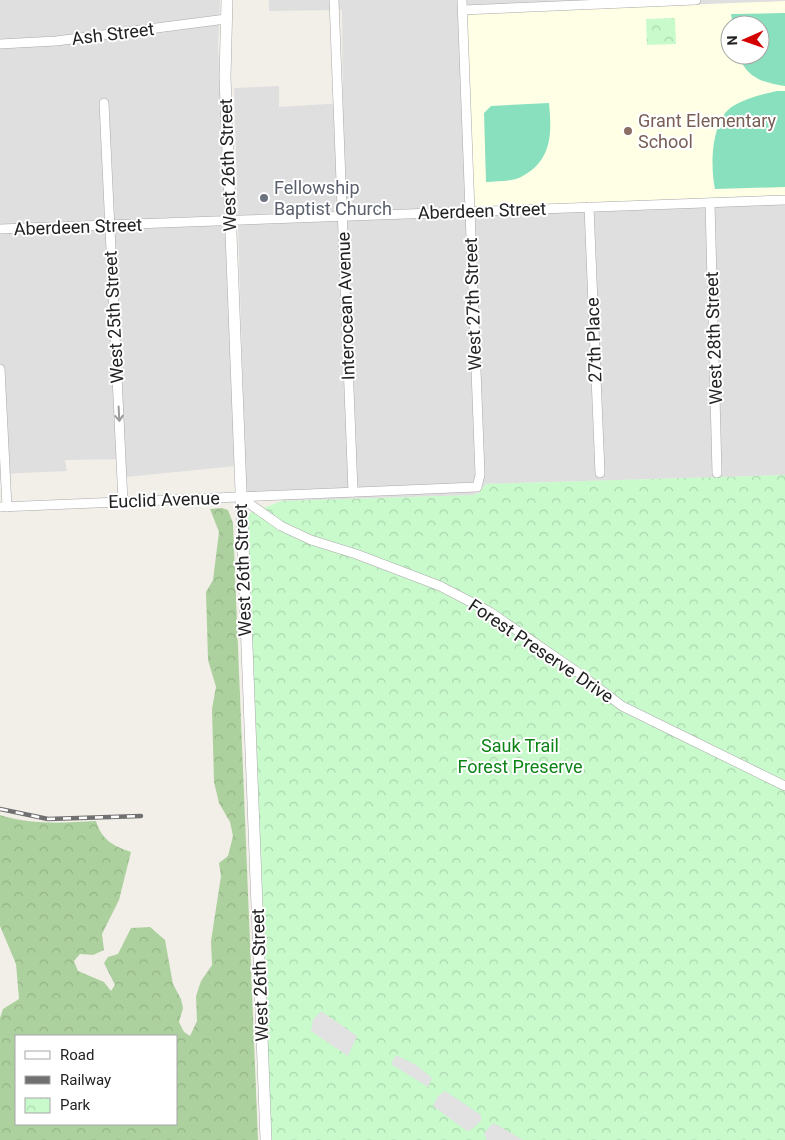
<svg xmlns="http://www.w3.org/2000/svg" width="785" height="1140" viewBox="0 0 785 1140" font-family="Roboto,sans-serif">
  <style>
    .residential { fill: #e0dfdf; fill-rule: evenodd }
    .education { fill: #ffffe5; fill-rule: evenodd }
    .forest { fill: url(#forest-crowns); fill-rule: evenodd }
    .park { fill: url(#park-crowns) }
    .pitch { fill: #88e0be }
    .parking { fill: #e2e2e2 }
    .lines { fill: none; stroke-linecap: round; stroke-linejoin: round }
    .minor-casing { stroke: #a9a9a9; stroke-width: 10 }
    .tertiary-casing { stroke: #a9a9a9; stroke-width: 12 }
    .minor { stroke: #fff; stroke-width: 9 }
    .tertiary { stroke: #fff; stroke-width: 11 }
    .rail-casing { stroke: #707070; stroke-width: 4.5 }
    .rail { stroke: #fff; stroke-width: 2.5; stroke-dasharray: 8; stroke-linecap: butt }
    .oneway { stroke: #9c9c9c }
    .education-dot { fill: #8d6e63; stroke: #fff; stroke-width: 2 }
    .worship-dot { fill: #6b7280; stroke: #fff; stroke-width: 2 }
    .labels { text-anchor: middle; stroke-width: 4; stroke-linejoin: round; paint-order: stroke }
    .street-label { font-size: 18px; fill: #222; stroke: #fff }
    .education-label { font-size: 18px; fill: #785e54; stroke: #fff; text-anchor: start }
    .worship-label { font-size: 18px; fill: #5b616d; stroke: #fff; text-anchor: start }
    .park-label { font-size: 18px; fill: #0c8416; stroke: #fff }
  </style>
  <defs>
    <pattern id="forest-crowns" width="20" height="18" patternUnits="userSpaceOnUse" patternTransform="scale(1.25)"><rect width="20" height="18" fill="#add19e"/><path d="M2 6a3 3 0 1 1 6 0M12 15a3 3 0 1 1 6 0" fill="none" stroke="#95b388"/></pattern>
    <pattern id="park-crowns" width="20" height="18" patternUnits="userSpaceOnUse" patternTransform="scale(1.25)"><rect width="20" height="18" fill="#c8facc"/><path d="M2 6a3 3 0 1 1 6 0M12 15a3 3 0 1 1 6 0" fill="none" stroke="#acd6af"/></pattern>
  </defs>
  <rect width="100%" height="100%" fill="#f2efe9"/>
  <g class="residential">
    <path d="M 0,0 L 220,0 L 218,47 L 236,466 L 126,477 L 122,459 L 65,460 L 67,471 L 0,474 Z"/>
    <path d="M 269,0 L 785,0 L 785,475 L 486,484 L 478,493 L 473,495 L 282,501 L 280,492 L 246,494 L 234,88 L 279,86 L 279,107 L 343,103 L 342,10 L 269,11 ZM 730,25 L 760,25 L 760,55 L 730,55 Z"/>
  </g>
  <path class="education" d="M 785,1 L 785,195 L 474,207 L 467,14 ZM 730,25 L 760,25 L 760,55 L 730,55 Z"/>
  <path class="forest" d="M 222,508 L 228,510 L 233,523 L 258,1140 L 0,1140 L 0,1018 L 3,1009 L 19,999 L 16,964 L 0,926 L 0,815 C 32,825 62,823 96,821 C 102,840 113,846 131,852 L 119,900 L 102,934 L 104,950 L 93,955 L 80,954 L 74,961 L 78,971 L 104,982 L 111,991 L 115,985 L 104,963 L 108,957 L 118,954 L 131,928 L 150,927 L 165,940 L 173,984 L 181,999 L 183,1008 L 179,1022 L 184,1032 L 190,1036 L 197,1021 L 196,996 L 201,981 L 212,965 L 211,941 L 221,876 L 219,863 L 228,856 L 233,836 L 230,822 L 219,803 L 214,782 L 212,709 L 216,687 L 208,660 L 206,592 L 213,580 L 219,532 L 210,509 ZM 176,1036 L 176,1124 L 16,1124 L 16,1036 Z"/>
  <g class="park">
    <path d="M 675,18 L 676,44 L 647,45 L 646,19 Z"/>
    <path d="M 785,475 L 785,1140 L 270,1140 L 247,514 L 282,501 L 473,495 L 479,493 L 486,484 Z"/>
  </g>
  <g class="pitch">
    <path d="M 785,13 L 785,86 C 763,83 747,78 738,55 L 760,55 L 760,25 L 733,25 L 731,14 Z"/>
    <path d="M 777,91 L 785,91 L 785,187 L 715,189 C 710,167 711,119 733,106 C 746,98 763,94 777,91 Z"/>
    <path d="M 549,103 C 552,134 552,161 521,177 C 511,182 496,181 486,182 L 484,113 L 491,106 Z"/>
  </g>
  <g class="parking">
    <path d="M 321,1011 L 357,1036 L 348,1056 L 311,1031 L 313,1020 Z"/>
    <path d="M 396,1055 L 416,1065 L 432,1078 L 428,1087 L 391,1064 Z"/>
    <path d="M 445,1091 L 481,1115 L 481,1121 L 471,1130 L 467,1131 L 433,1106 L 438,1096 Z"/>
    <path d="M 494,1123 L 511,1133 L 523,1140 L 487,1140 L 484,1134 L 489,1127 Z"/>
  </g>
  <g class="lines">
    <defs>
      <g id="minor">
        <path d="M 334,0 L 353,492"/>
        <path d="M 463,10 L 696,0"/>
        <path d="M 0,44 L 56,41 L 226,19"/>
        <path d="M 104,103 L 123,502"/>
        <path d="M 710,203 L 717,473"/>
        <path d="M 589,207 L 600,473"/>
        <path d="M 0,229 L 785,200"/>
        <path d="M 0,369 L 7,507"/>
        <path d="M 240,497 L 281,526 L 311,540 L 356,554 L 440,586 L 490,612 L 580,674 L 622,706 L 785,786"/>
        <path d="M 0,507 L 477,487 L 480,475 L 462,0"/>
      </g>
      <path id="tertiary" d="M 227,0 L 225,77 L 266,1140"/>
    </defs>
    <use href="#minor" class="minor-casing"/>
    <use href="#tertiary" class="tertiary-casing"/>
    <use href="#minor" class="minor"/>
    <use href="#tertiary" class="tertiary"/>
    <defs>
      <path id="rail" d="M 0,809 L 48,819 L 141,816"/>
    </defs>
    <use href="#rail" class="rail-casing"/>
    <use href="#rail" class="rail"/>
  </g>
  <defs><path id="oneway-shaft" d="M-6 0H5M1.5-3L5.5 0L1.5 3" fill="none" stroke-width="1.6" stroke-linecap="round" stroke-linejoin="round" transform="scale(1.25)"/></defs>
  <use class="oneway" href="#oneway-shaft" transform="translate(119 414) rotate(87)"/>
  <circle class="education-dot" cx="628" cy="131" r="5"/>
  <circle class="worship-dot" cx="264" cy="198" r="5"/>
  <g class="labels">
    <g class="street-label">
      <text transform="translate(113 34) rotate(-7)" y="6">Ash Street</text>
      <text transform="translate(228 165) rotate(-92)" y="6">West 26th Street</text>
      <text transform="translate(482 211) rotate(-2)" y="6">Aberdeen Street</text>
      <text transform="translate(78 227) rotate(-2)" y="6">Aberdeen Street</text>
      <text transform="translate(473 304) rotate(-92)" y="6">West 27th Street</text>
      <text transform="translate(346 306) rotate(-92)" y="6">Interocean Avenue</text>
      <text transform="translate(114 317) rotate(-93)" y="6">West 25th Street</text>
      <text transform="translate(714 338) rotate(-92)" y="6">West 28th Street</text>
      <text transform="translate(594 340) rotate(-92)" y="6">27th Place</text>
      <text transform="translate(164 500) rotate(-2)" y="6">Euclid Avenue</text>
      <text transform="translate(243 570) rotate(-92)" y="6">West 26th Street</text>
      <text transform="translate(541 651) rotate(34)" y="6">Forest Preserve Drive</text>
      <text transform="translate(260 975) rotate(-92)" y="6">West 26th Street</text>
    </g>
    <g class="education-label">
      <text x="638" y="127">Grant Elementary<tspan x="638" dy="21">School</tspan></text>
    </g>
    <g class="worship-label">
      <text x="274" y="194">Fellowship<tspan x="274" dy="21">Baptist Church</tspan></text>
    </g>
    <g class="park-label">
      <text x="520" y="752">Sauk Trail<tspan x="520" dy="21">Forest Preserve</tspan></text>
    </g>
  </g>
  <rect x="15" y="1035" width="162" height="90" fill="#ffffff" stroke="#a7a7a7"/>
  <rect x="25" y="1051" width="25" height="8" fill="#ffffff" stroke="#a7a7a7"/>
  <text x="60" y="1060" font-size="15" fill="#222222">Road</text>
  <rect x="25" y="1076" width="25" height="8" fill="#707070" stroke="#a7a7a7"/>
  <text x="60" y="1085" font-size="15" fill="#222222">Railway</text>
  <rect x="25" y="1098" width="25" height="15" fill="url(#park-crowns)" stroke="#a7a7a7"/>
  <text x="60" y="1110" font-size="15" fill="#222222">Park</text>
  <g transform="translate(745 40) rotate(268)"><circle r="24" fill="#ffffff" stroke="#a7a7a7"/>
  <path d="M0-4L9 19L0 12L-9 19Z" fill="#d40000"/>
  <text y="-8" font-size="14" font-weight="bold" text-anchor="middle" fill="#222222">N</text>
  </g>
</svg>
